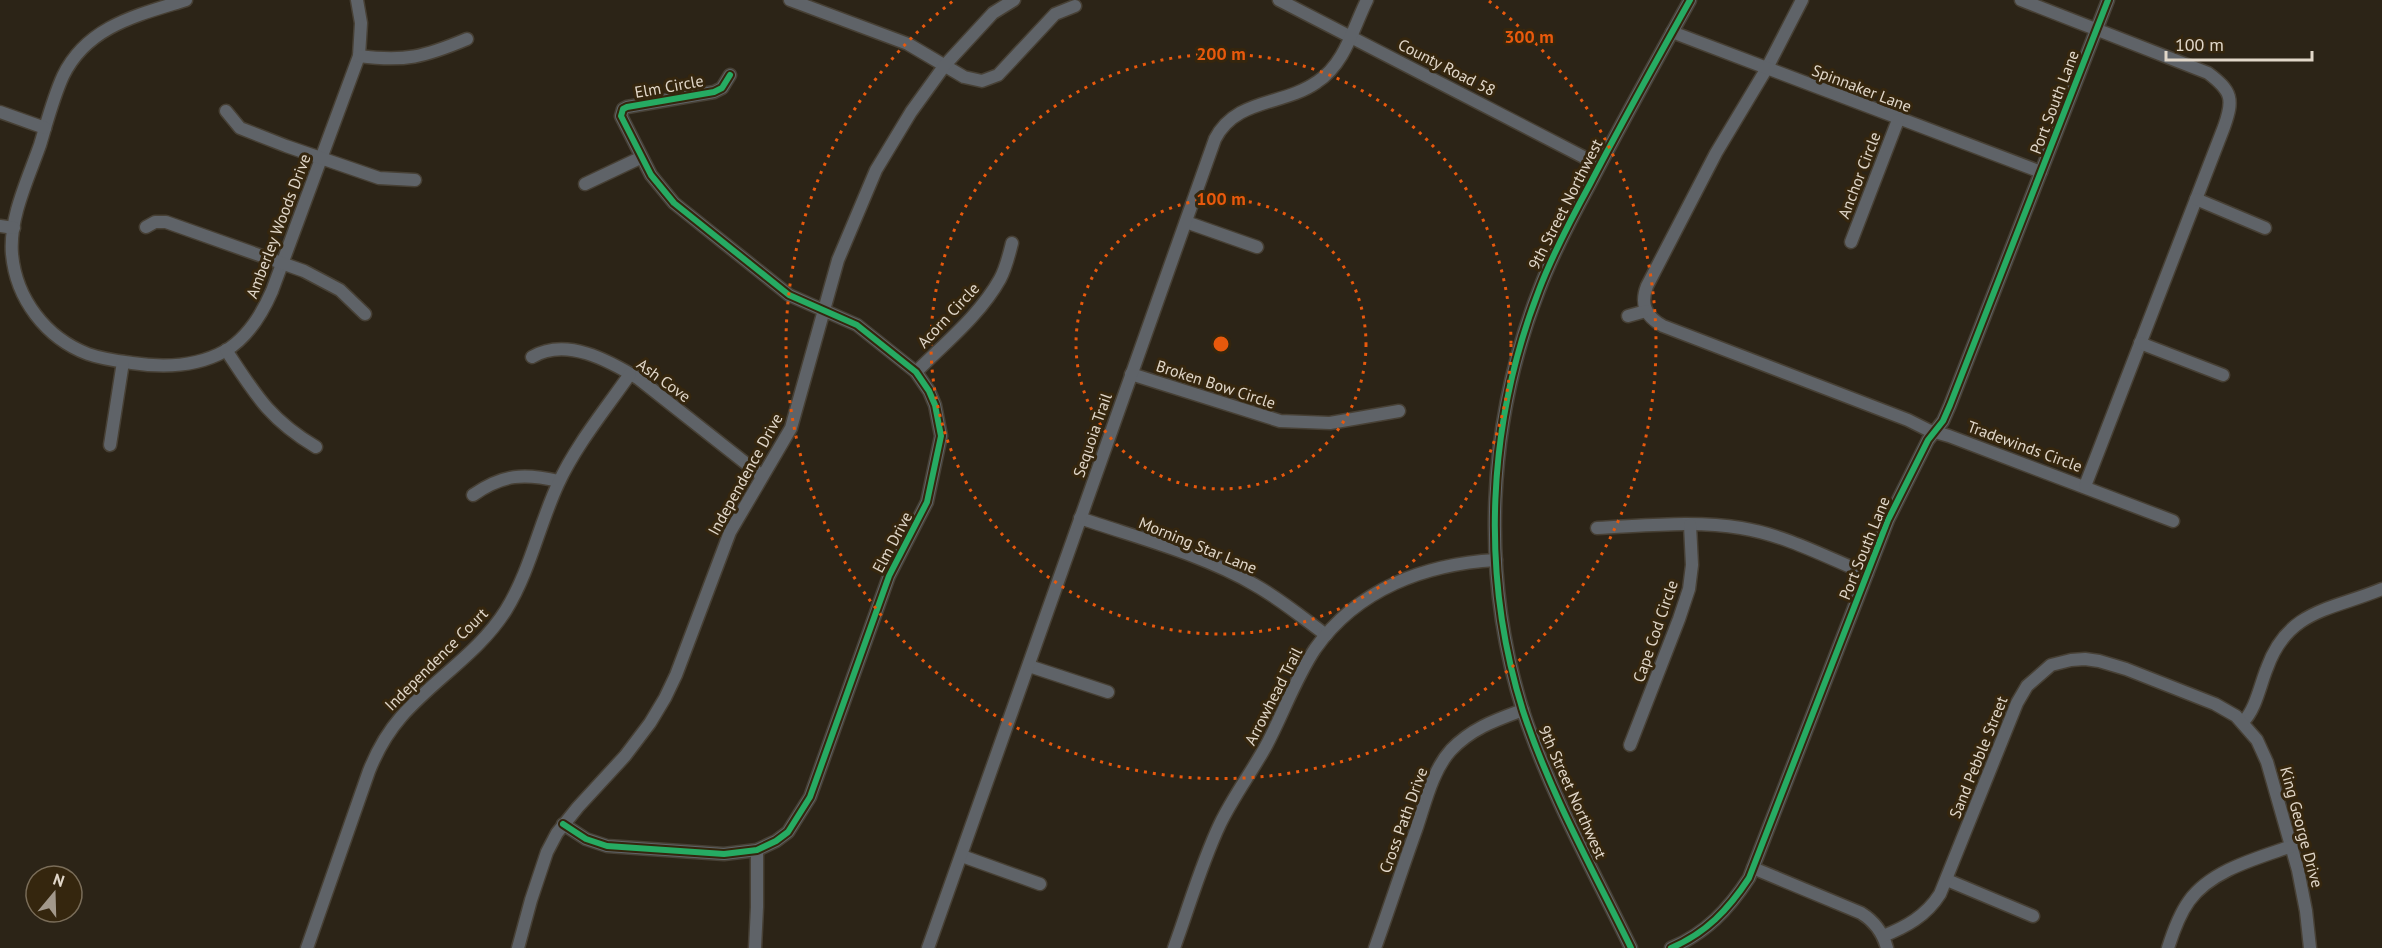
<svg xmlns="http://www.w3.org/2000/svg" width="2382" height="948" viewBox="0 0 2382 948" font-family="'PT Sans',sans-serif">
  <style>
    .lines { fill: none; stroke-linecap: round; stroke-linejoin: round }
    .minor-casing { stroke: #474035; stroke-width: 15 }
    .minor { stroke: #5f6368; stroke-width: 12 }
    .cycleway-casing { stroke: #35260e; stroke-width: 10 }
    .cycleway { stroke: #26ab63; stroke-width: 6 }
    .ring { fill: none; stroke: #e8590c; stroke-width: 3; stroke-dasharray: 3 6 }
    .labels { text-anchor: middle; stroke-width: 6; stroke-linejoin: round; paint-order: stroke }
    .street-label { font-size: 16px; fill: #e1d7c9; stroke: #35260e }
    .centre { fill: #e8590c; stroke: #35260e; stroke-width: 3 }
    .ring-label { font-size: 18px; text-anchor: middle; font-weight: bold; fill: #e8590c; stroke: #35260e; stroke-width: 6; stroke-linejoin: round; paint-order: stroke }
  </style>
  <rect width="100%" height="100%" fill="#2c2417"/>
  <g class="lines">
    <defs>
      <g id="minor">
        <path d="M 186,0 C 138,15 87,26 63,76 C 53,98 47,122 40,145 C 28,179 9,218 12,254 C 16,299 46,338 88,354 C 102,359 118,361 132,363 C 164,368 196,367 225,351 C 247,338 262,314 272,291 L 359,56 L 361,23 L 357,0"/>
        <path d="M 790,0 L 908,44 L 964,77 L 982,81 L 998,75 L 1055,14 L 1075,6"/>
        <path d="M 1279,0 L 1599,165"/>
        <path d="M 1802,0 L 1767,68 L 1716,153 L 1647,286 C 1640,304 1646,317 1663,326 L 1908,420 L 1928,430 L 1949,436 L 2173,521"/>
        <path d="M 2021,0 L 2208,73 C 2232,91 2234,99 2224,127 L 2085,486"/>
        <path d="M 1672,32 L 2041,172"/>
        <path d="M 359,56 C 405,62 424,57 467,39"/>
        <path d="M 226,111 L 240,128 L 286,146 L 379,178 L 415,180"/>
        <path d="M 0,112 L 45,128"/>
        <path d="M 585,184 L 640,158"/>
        <path d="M 2196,199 L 2265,228"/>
        <path d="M 1186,222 L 1257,247"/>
        <path d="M 0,226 L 14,228"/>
        <path d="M 146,227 L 155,222 L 166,222 L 304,271 L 340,290 L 365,314"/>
        <path d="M 1851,242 L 1898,120"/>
        <path d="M 1628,316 L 1646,311"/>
        <path d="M 2140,343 L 2223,375"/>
        <path d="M 226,350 C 255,394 269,419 316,447"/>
        <path d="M 532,357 C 566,337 608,360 639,379 L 762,476"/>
        <path d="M 916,372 C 945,343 980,315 1000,279 C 1006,268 1009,255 1012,243"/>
        <path d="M 1131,374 L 1280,421 L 1330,423 L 1399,411"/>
        <path d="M 110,445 L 123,362"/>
        <path d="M 473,495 C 503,474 524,473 559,481"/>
        <path d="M 1080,518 C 1138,538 1202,554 1255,585 C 1280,599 1303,618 1326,635"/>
        <path d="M 1597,528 C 1644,526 1694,520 1741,528 C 1785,535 1826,557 1867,574"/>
        <path d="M 1029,666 L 1108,692"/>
        <path d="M 2243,722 C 2256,709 2260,685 2267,668 C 2288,609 2332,610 2382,589"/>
        <path d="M 1630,745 L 1679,619 L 1689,589 L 1692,565 L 1690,525"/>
        <path d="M 563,824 L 586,839 L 607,846 L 724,854 L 757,850 L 776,841 L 788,832 L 810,797 L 889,576 L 927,502 L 941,436 L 935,405 L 929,391 L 916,372 L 857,325 L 789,295 L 674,203 L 651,175 L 621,116 L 623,109 L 627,107 L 714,92 L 722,88 L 730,75"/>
        <path d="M 962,856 L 1040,884"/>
        <path d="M 1753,868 L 1861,913 C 1874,921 1883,933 1887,948"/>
        <path d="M 1947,880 L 2033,916"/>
        <path d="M 1883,936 C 1906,927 1926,916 1940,894 L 2017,703 L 2027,686 L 2051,665 L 2071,660 L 2085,659 L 2099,661 L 2126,669 L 2215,704 L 2236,716 L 2257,740 L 2267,762 L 2298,870 L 2306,911 L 2310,948"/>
        <path d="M 307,948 L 369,771 C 377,751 387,733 401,717 C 434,679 479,653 506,610 C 530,571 539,525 558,484 C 576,445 605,410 630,374"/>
        <path d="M 518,948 L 531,900 L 547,852 L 557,833 L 578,807 L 625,756 L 650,723 L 665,698 L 676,675 L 730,532 L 791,428 L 838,260 L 876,170 L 911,112 L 945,65 L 993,13 L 1014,0"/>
        <path d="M 755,948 L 757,907 L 757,850"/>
        <path d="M 928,948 L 1215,139 C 1236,98 1283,106 1317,82 C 1345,64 1353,28 1367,0"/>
        <path d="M 1174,948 C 1189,907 1201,864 1220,824 C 1233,797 1251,773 1266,746 C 1283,714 1295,679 1315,649 C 1357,589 1425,564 1496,560"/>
        <path d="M 1375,948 C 1389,909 1402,869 1416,830 C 1425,804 1432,771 1451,750 C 1472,728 1496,720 1523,710"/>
        <path d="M 1631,948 C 1593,870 1550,793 1523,711 C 1480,574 1487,424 1539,290 C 1553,253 1571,219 1590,184 C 1622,122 1656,61 1690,0"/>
        <path d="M 1671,948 C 1706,933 1728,910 1749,878 L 1888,520 L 1928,440 L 1943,421 L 1950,405 L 2108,0"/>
        <path d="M 2168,948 C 2173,932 2179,915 2189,901 C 2211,870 2258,858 2292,846"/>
      </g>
    </defs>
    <use href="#minor" class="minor-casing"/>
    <use href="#minor" class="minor"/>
    <defs>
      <g id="cycleway">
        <path d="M 563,824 L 586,839 L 607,846 L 724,854 L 757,850 L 776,841 L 788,832 L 810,797 L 889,576 L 927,502 L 941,436 L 935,405 L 929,391 L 916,372 L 857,325 L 789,295 L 674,203 L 651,175 L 621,116 L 623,109 L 627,107 L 714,92 L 722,88 L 730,75"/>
        <path d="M 1631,948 C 1593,870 1550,793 1523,711 C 1480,574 1487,424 1539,290 C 1553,253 1571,219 1590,184 C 1622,122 1656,61 1690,0"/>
        <path d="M 1671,948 C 1706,933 1728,910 1749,878 L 1888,520 L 1928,440 L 1943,421 L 1950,405 L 2108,0"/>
      </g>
    </defs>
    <use href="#cycleway" class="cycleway-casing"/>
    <use href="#cycleway" class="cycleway"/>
  </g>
  <g class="ring">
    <circle cx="1221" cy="344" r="145"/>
    <circle cx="1221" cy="344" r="290"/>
    <path d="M1489 1A435 435 0 1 1 953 1"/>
  </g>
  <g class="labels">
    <g class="street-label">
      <text transform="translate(1447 67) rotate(27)" y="6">County Road 58</text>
      <text transform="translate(669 86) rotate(-10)" y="6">Elm Circle</text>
      <text transform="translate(1862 88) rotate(21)" y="6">Spinnaker Lane</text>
      <text transform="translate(2054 102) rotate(-69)" y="6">Port South Lane</text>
      <text transform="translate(1859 175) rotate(-69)" y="6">Anchor Circle</text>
      <text transform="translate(1565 204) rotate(-63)" y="6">9th Street Northwest</text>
      <text transform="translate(278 226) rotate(-69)" y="6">Amberley Woods Drive</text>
      <text transform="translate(948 315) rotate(-47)" y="6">Acorn Circle</text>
      <text transform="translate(664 380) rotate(36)" y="6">Ash Cove</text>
      <text transform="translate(1216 384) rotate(18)" y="6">Broken Bow Circle</text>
      <text transform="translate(1092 435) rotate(-71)" y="6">Sequoia Trail</text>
      <text transform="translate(2025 446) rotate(20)" y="6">Tradewinds Circle</text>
      <text transform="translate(745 474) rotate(-61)" y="6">Independence Drive</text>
      <text transform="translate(892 542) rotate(-62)" y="6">Elm Drive</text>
      <text transform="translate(1198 545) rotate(22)" y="6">Morning Star Lane</text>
      <text transform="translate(1864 548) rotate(-68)" y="6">Port South Lane</text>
      <text transform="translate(1655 631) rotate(-71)" y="6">Cape Cod Circle</text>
      <text transform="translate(436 659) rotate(-45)" y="6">Independence Court</text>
      <text transform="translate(1273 696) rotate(-63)" y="6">Arrowhead Trail</text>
      <text transform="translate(1978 757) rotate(-68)" y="6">Sand Pebble Street</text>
      <text transform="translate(1573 792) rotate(66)" y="6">9th Street Northwest</text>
      <text transform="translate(1403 820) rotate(-70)" y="6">Cross Path Drive</text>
      <text transform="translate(2302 827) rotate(75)" y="6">King George Drive</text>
    </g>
  </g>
  <circle cx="1221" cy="344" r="9" class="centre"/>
  <g class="ring-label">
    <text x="1529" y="43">300 m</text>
    <text x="1221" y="60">200 m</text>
    <text x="1221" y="205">100 m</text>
  </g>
  <g transform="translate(54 894) rotate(19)"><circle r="28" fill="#35260e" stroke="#7a6d59" stroke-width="1.5"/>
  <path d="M0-4.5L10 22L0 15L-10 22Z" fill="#a2988b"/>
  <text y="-9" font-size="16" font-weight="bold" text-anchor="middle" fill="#e1d7c9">N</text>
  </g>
  <path d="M2166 51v9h146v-9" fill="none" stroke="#e1d7c9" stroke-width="3"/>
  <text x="2175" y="51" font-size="18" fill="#e1d7c9" stroke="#35260e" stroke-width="4.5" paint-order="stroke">100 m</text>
</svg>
